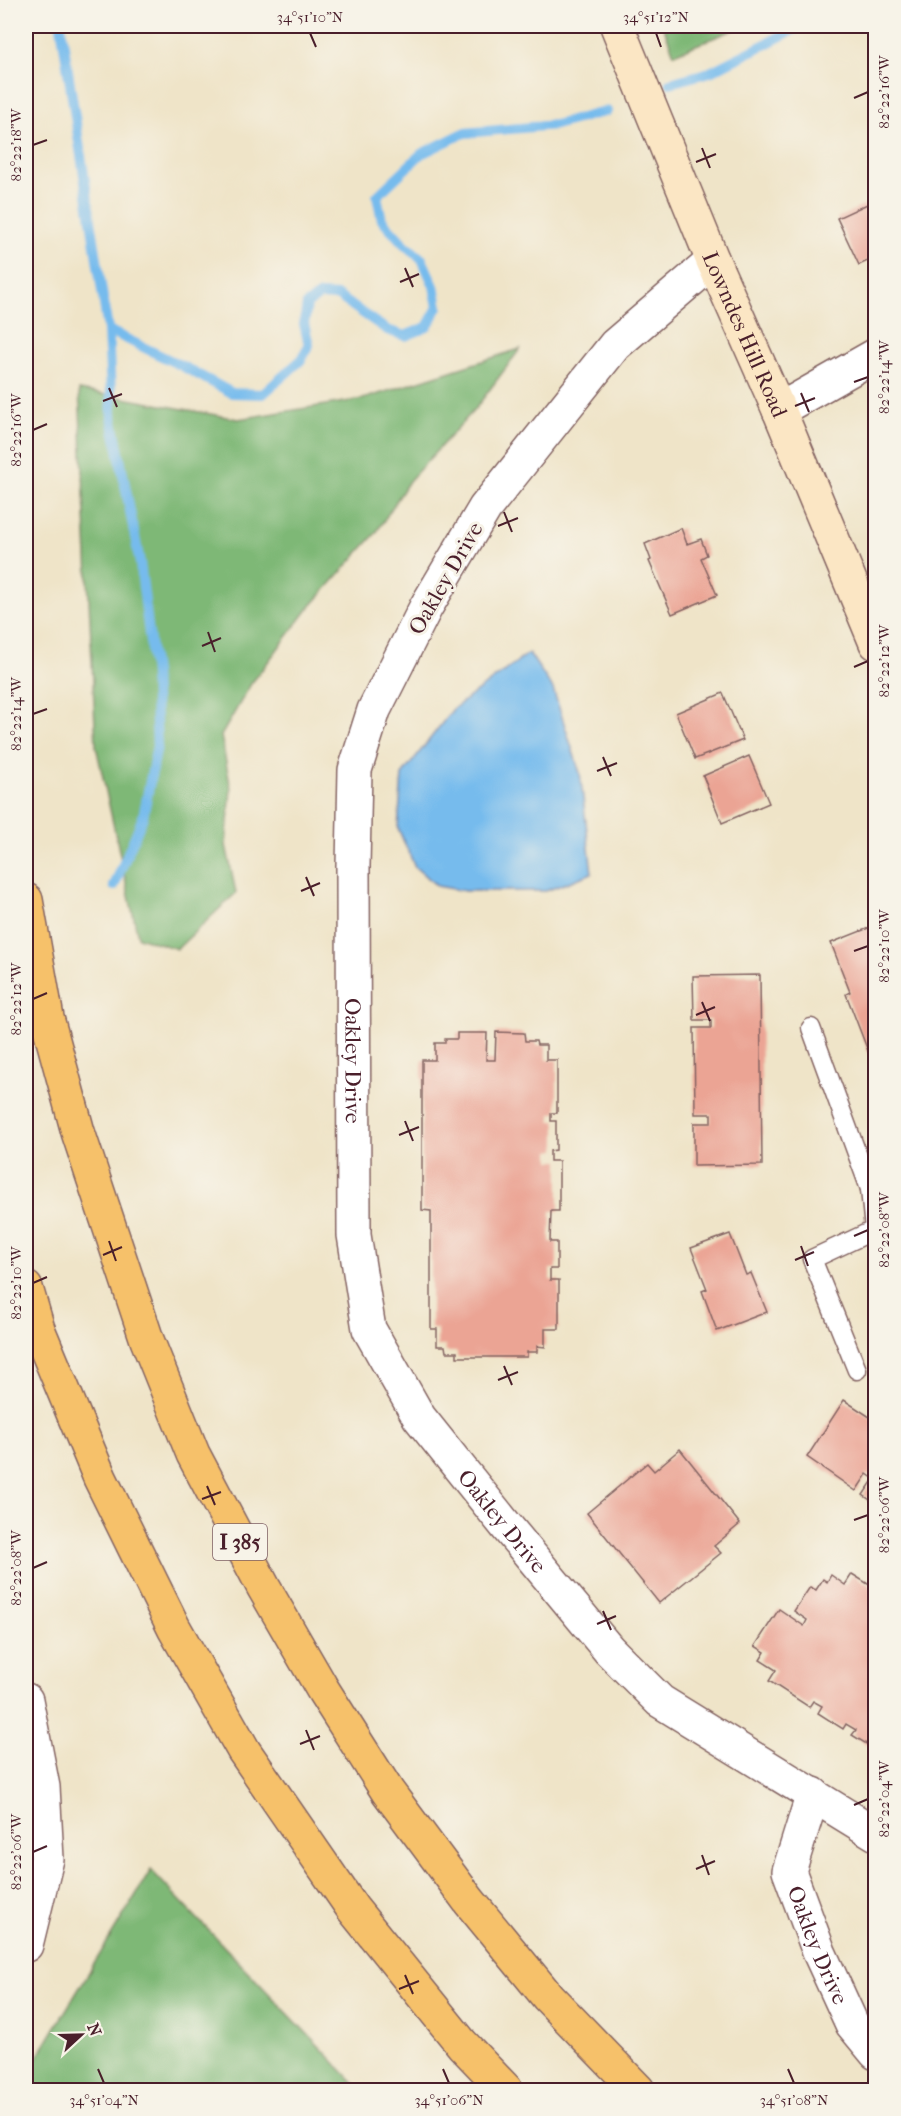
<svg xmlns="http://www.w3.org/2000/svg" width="901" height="2116" viewBox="0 0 901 2116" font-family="'IM FELL French Canon',serif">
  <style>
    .forest { fill: #7eb876; stroke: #646c50; stroke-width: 1.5 }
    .water { fill: #76bbed; stroke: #606d8c; stroke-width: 1.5 }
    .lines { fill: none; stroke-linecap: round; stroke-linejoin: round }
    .stream { stroke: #76bbed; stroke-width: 10 }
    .building { fill: #eba494 }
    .lane-casing { stroke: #846462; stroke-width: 21 }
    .street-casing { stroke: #846462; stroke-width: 36 }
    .secondary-casing { stroke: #846462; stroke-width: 36 }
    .highway-casing { stroke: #846462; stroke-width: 36 }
    .lane { stroke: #fff; stroke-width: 18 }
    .street { stroke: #fff; stroke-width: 33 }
    .secondary { stroke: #fbe6c4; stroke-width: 33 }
    .highway { stroke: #f6c16b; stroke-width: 33 }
    .ticks { fill: none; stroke: #4a1f2b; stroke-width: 2 }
    .labels { text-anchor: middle; stroke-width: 6; stroke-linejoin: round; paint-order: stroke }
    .shield { fill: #f7f3e8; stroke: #7e5f64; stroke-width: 1.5 }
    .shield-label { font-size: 21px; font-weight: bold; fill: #4a1f2b }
    .street-label { font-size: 22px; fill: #4a1f2b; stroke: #f7f3e8 }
    .neatline { fill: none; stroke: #4a1f2b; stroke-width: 2 }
    .ticks-label { font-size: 15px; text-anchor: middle; fill: #4a1f2b }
  </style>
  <rect width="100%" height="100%" fill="#f7f3e8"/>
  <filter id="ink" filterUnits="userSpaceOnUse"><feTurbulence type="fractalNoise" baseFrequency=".0167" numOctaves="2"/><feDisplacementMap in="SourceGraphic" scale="12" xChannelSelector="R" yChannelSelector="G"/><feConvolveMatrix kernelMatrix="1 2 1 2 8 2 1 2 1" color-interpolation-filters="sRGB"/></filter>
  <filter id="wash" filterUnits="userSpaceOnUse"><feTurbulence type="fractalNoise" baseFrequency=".008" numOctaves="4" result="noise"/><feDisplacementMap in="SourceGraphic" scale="24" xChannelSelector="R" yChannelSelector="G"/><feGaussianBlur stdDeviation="1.35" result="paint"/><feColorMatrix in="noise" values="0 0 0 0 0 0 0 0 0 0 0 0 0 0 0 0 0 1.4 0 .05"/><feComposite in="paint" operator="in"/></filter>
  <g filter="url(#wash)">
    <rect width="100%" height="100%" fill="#efe4c8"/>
    <g class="forest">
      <path d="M 663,26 L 743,26 L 674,54 Z"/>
      <path d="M 520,349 L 476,408 L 409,481 L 376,533 L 309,608 L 251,684 L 221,736 L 231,789 L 226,845 L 236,893 L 177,949 L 138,937 L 96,746 L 79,390 L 238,419 L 363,399 Z"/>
      <path d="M 151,1870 L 361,2090 L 26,2090 L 26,2076 Z"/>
    </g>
    <path class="water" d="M 529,653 L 553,689 L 580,773 L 592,873 L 546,891 L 465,891 L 437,886 L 415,867 L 398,828 L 402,775 L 453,709 Z"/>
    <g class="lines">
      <g class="stream">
        <path d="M 61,26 L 108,330 L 112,417 L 140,563 L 154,673 L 157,746 L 143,817 L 114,886"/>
        <path d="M 670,83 L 710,72 L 801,26"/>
        <path d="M 108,330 L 184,367 L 232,393 L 263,394 L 301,360 L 309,345 L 304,324 L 307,304 L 320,295 L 338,296 L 387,330 L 405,336 L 427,327 L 438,307 L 434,286 L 422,259 L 403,243 L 382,220 L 377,196 L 421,154 L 464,133 L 555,125 L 607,111"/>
      </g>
    </g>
    <g id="blocks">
      <g class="building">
        <path d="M 876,200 L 876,257 L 859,265 L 837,218 Z"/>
        <path d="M 681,528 L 687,544 L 701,539 L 707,555 L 701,558 L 717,595 L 672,614 L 649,561 L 651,560 L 645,544 Z"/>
        <path d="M 723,693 L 743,740 L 695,759 L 676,713 Z"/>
        <path d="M 749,756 L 769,803 L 722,823 L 703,776 Z"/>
        <path d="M 876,925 L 876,1069 L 875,1069 L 846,994 L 850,992 L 831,943 Z"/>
        <path d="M 760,975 L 762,1165 L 694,1166 L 694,1123 L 711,1123 L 711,1114 L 695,1114 L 694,1028 L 711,1028 L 711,1020 L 694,1020 L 693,976 Z"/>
        <path d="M 496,1032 L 524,1033 L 525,1041 L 536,1041 L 537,1045 L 546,1045 L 546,1060 L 557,1060 L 557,1113 L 551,1113 L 551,1121 L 556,1121 L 556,1150 L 550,1151 L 550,1161 L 559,1161 L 559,1211 L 551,1211 L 550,1242 L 557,1242 L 557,1269 L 550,1269 L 550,1280 L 559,1280 L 559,1329 L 545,1329 L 545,1347 L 537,1346 L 537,1352 L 527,1352 L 527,1357 L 457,1357 L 457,1352 L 446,1352 L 445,1346 L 437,1346 L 437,1329 L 431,1329 L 431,1211 L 422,1210 L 422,1060 L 435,1060 L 435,1043 L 445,1043 L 445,1039 L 457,1039 L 457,1033 L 487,1033 L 486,1060 L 495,1060 Z"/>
        <path d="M 730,1234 L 746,1275 L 751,1273 L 767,1312 L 717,1331 L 702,1291 L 707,1289 L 691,1248 Z"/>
        <path d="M 844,1400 L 876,1421 L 876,1504 L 863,1495 L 874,1479 L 867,1474 L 856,1491 L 807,1457 Z"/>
        <path d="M 680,1449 L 740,1524 L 714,1546 L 721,1553 L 659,1603 L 587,1513 L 647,1463 L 654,1471 Z"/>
        <path d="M 852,1574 L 876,1589 L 876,1750 L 852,1735 L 856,1730 L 846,1724 L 843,1729 L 818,1713 L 822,1706 L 813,1701 L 809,1707 L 769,1681 L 776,1670 L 760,1660 L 765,1652 L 755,1646 L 779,1609 L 804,1626 L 807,1620 L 794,1611 L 810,1587 L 816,1590 L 823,1579 L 827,1582 L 831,1575 L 845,1585 Z"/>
      </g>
    </g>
  </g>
  <g filter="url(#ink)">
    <use href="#blocks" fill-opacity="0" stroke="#846462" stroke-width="1.5"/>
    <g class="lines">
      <defs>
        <g id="lane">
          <path d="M 811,1028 L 870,1189"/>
          <path d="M 857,1370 L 812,1259 L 874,1230 L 870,1189 L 876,1186"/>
        </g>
        <g id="street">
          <path id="s1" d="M 713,261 L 615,345 L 485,508 L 426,607 L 374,710 L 355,770 L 353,866 L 354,1235 L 369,1329 L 419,1417 L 507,1527 L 609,1650 L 660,1701 L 876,1834"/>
          <path d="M 779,410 L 876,355"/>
          <path d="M 26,1700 L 43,1787 L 47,1859 L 26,1945"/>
          <path id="s2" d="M 813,1794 L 789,1871 L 819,1952 L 852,2024 L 876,2053"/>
        </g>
        <g id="secondary">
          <path id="s3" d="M 617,26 L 713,261 L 779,410 L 876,643"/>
        </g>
        <g id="highway">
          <path d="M 26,900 L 47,1018 L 78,1132 L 147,1340 L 193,1454 L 264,1588 L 323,1690 L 388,1792 L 469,1901 L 548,1997 L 638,2090"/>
          <path d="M 26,1288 L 38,1329 L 100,1478 L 174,1628 L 244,1751 L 353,1909 L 462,2044 L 506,2090"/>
        </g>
      </defs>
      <use href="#lane" class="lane-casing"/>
      <use href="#street" class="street-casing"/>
      <use href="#secondary" class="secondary-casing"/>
      <use href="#highway" class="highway-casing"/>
      <use href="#lane" class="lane"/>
      <use href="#street" class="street"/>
      <use href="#secondary" class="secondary"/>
      <use href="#highway" class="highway"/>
    </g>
  </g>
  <path class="ticks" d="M 310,33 L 316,47M 656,33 L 661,47M 854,98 L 868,92M 33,145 L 47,140M 702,148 L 710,168M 696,162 L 716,154M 405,268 L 413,287M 400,282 L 419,274M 854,382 L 868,377M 109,388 L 117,407M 801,393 L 809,412M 103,401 L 122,394M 795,406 L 815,398M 33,430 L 47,424M 504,512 L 512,532M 498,526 L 518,518M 208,632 L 215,652M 202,646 L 221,638M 854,667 L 868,661M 33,714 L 47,709M 603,757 L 611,776M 597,771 L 617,763M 306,877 L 314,896M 301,891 L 320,883M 854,951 L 868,946M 33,999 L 47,993M 702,1002 L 710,1021M 696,1015 L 715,1007M 405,1121 L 413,1141M 399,1135 L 419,1127M 854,1236 L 868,1230M 109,1241 L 116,1261M 801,1246 L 808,1266M 103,1255 L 122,1247M 795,1260 L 814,1252M 33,1283 L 47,1277M 504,1366 L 512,1385M 498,1380 L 518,1372M 207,1486 L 215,1505M 202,1499 L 221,1492M 854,1520 L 868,1515M 33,1568 L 47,1562M 603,1611 L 611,1630M 597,1624 L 616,1616M 306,1730 L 314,1750M 300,1744 L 320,1736M 854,1805 L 868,1799M 33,1852 L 47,1846M 702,1855 L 709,1875M 696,1869 L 715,1861M 405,1975 L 413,1994M 399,1989 L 419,1981M 98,2069 L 104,2083M 443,2069 L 449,2083M 788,2069 L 794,2083"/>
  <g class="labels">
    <rect class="shield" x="213" y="1524" width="54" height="36" rx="4.5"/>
    <g class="shield-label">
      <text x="240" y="1549">I 385</text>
    </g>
    <g class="street-label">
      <text dy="8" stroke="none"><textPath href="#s3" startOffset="334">Lowndes Hill Road</textPath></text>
      <text transform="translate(445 578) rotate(-60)" y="8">Oakley Drive</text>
      <text dy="8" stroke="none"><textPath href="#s1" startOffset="922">Oakley Drive</textPath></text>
      <text dy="8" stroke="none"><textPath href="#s1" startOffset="1426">Oakley Drive</textPath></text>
      <text dy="8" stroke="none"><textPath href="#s2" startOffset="160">Oakley Drive</textPath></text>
    </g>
  </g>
  <rect width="901" height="2116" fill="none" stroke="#f7f3e8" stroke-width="66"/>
  <g transform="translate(81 2035) rotate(68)" stroke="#f7f3e8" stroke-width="4.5" paint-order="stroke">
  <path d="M0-4.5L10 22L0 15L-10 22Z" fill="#4a1f2b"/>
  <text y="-9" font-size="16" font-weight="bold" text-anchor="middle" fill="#4a1f2b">N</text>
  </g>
  <rect x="33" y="33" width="835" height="2050" class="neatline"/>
  <g class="ticks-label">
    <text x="310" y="22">34°51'10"N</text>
    <text x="656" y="22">34°51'12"N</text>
    <text transform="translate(884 92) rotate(-90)" y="5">82°22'16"W</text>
    <text transform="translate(16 145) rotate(-90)" y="5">82°22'18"W</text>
    <text transform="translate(884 377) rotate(-90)" y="5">82°22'14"W</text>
    <text transform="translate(16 430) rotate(-90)" y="5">82°22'16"W</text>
    <text transform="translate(884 661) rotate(-90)" y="5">82°22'12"W</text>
    <text transform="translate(16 714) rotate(-90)" y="5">82°22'14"W</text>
    <text transform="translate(884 946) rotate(-90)" y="5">82°22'10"W</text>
    <text transform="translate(16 999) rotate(-90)" y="5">82°22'12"W</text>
    <text transform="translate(884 1230) rotate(-90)" y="5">82°22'08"W</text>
    <text transform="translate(16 1283) rotate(-90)" y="5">82°22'10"W</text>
    <text transform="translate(884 1515) rotate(-90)" y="5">82°22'06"W</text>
    <text transform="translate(16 1568) rotate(-90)" y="5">82°22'08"W</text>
    <text transform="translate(884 1799) rotate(-90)" y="5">82°22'04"W</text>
    <text transform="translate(16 1852) rotate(-90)" y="5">82°22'06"W</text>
    <text x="104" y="2105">34°51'04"N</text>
    <text x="449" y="2105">34°51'06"N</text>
    <text x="794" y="2105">34°51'08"N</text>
  </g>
</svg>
